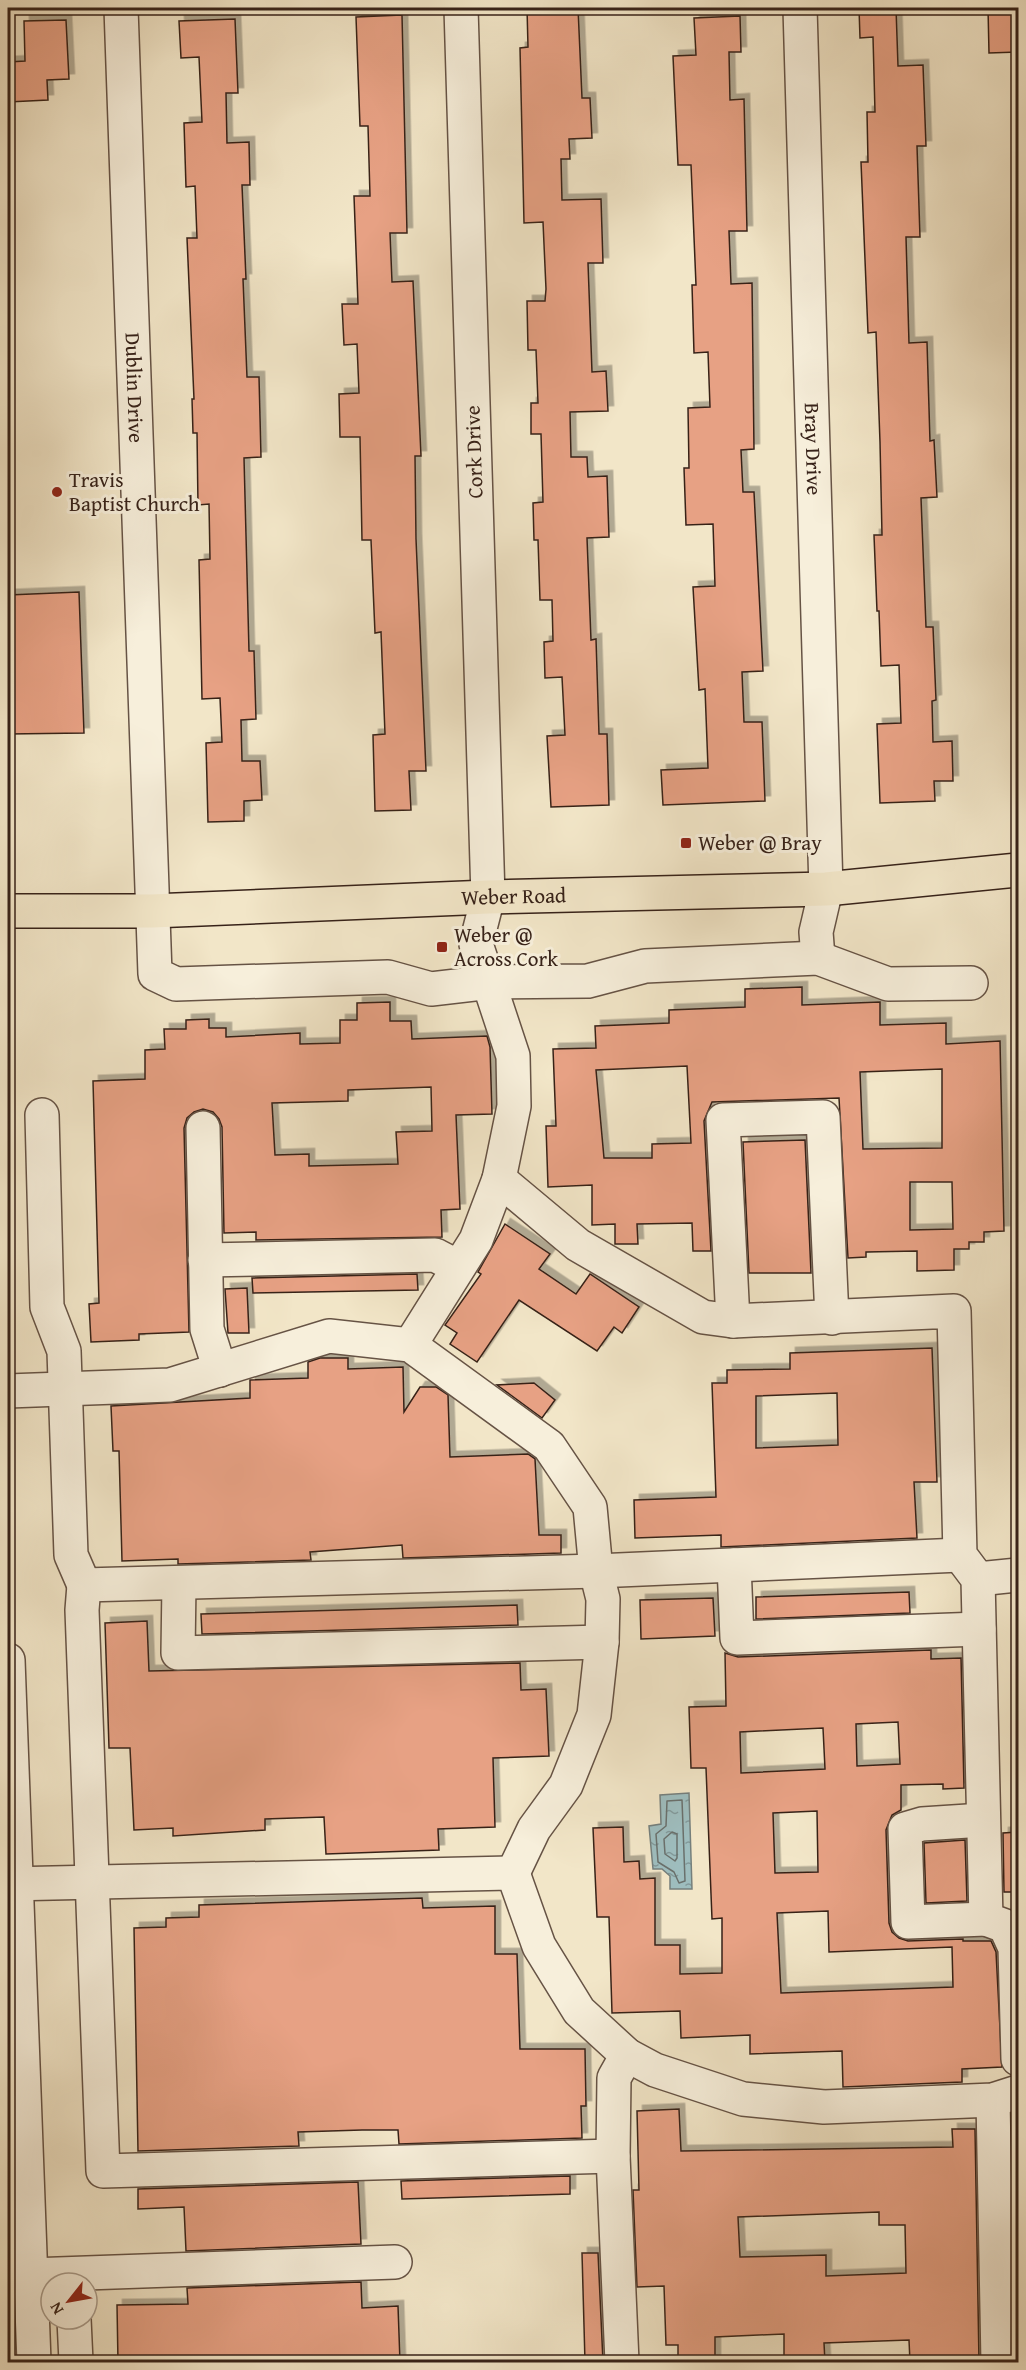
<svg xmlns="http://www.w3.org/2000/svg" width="1026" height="2370" viewBox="0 0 1026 2370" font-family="'Gentium Book Plus',serif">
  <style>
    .water { fill: url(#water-ripples); stroke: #757f7c; stroke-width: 1.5 }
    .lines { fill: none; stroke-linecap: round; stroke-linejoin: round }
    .shore { stroke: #6a706c; stroke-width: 1.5 }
    .building { fill: #e7a184; stroke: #372219; stroke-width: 1.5; fill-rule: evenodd; filter: url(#shadow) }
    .minor-casing { stroke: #665345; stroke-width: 36 }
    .major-casing { stroke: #372219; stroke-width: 36 }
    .minor { stroke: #f7efdb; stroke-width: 33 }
    .major { stroke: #f2e6c8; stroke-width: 33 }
    .poi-dot { fill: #8f2418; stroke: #f7efdb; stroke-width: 2 }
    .labels { text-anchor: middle; stroke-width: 6; stroke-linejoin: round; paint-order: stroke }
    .street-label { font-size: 21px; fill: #372219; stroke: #f7efdb }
    .poi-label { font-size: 21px; fill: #372219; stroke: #f7efdb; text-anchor: start }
  </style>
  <defs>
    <pattern id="water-ripples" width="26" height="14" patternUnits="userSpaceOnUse" patternTransform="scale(1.5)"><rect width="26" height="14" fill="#9ebdbe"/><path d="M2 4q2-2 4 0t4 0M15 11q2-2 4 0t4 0" fill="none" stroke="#82999a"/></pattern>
    <filter id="shadow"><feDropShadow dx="5.5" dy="-5.5" stdDeviation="0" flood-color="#0004"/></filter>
  </defs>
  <rect width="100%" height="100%" fill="#f2e6c8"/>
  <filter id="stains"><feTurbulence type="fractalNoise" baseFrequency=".00333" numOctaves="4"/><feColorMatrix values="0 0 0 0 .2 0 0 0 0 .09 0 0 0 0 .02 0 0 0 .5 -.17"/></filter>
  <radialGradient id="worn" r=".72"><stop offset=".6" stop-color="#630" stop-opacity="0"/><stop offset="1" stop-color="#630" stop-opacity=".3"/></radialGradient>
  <path class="water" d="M 689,1793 L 692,1889 L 670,1889 L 670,1876 L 662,1869 L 653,1869 L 649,1826 L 661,1824 L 660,1795 Z"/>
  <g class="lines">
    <g class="shore">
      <path d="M 682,1800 L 685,1881 L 679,1883 L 674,1872 L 658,1862 L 656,1834 L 666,1826 L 667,1801 Z"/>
      <path d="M 672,1832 L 677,1834 L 677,1858 L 675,1861 L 665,1854 L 664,1839 Z"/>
    </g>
  </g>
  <g class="building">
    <path d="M 527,8 L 578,8 L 582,98 L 590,98 L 592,138 L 569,139 L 570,159 L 561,159 L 562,200 L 601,199 L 603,263 L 588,263 L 592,372 L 606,371 L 608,411 L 570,412 L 571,457 L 587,457 L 588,477 L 607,476 L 609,537 L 587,538 L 591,640 L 596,639 L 599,734 L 607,734 L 609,805 L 551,807 L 547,736 L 565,735 L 562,677 L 545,678 L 544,642 L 553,641 L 552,600 L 540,600 L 538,540 L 534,540 L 533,503 L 543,502 L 541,434 L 531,434 L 531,403 L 538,403 L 536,350 L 528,350 L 527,301 L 545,301 L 546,289 L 543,222 L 524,223 L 520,48 L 528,47 Z"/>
    <path d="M 859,8 L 896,8 L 898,66 L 923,65 L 926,146 L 917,146 L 920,237 L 906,237 L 909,343 L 927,342 L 930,441 L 934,440 L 937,497 L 921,498 L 926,627 L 933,627 L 936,700 L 932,701 L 933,742 L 952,741 L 953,781 L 934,781 L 935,801 L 880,803 L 877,724 L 901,723 L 899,665 L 881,666 L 879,611 L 877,611 L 874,535 L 882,535 L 880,442 L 876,332 L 868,333 L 861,162 L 868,162 L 867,112 L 875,112 L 873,37 L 860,38 Z"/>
    <path d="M 988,8 L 1018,8 L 1018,52 L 989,53 Z"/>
    <path d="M 402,15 L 407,233 L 390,233 L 392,282 L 413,281 L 421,456 L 415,456 L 416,539 L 426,771 L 409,771 L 411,810 L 375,811 L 373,735 L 385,734 L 381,632 L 375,633 L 371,540 L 362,540 L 360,437 L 340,437 L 339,394 L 359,393 L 357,344 L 344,345 L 342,304 L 358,304 L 354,196 L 370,196 L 368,126 L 360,126 L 356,17 Z"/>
    <path d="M 740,16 L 741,52 L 729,52 L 730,100 L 744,99 L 747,231 L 729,231 L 731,284 L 752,283 L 754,449 L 741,450 L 743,492 L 754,492 L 763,671 L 742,672 L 744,722 L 762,722 L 765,801 L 663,805 L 661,770 L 708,768 L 705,689 L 699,690 L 693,587 L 715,586 L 713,524 L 686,525 L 684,468 L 689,468 L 688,408 L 710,407 L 708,352 L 694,353 L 692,285 L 696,285 L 691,165 L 678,165 L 673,56 L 696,55 L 694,18 Z"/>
    <path d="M 235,19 L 238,93 L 226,93 L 227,143 L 249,142 L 250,185 L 242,185 L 246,279 L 243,279 L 247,377 L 259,377 L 261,457 L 244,458 L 249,651 L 254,651 L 256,719 L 241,720 L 242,761 L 260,761 L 262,800 L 244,801 L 244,821 L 208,822 L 206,743 L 222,742 L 220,698 L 202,699 L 199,560 L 210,559 L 209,504 L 198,505 L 197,433 L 193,433 L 192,399 L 194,399 L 187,238 L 197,238 L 195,186 L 186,187 L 184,123 L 202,122 L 199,57 L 181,58 L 179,21 Z"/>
    <path d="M 66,20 L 69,79 L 47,80 L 48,100 L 8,102 L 8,62 L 25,61 L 24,21 Z"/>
    <path d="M 79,592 L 84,733 L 8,734 L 8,595 Z"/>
    <path d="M 802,987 L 802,1005 L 880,1002 L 880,1025 L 946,1023 L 946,1044 L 1000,1041 L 1004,1231 L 984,1232 L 984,1242 L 969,1242 L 969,1249 L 954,1249 L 954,1270 L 917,1271 L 917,1251 L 866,1252 L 866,1257 L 848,1258 L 839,1098 L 712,1102 L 704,1121 L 711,1251 L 693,1251 L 692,1223 L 637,1224 L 638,1244 L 615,1244 L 615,1224 L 592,1225 L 592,1185 L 548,1187 L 546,1126 L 556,1126 L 553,1049 L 596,1048 L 595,1026 L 669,1023 L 669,1010 L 745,1007 L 745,989 ZM 687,1066 L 691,1143 L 652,1144 L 652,1158 L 604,1158 L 596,1070 ZM 942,1069 L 942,1148 L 863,1149 L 860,1072 ZM 910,1182 L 952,1182 L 953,1229 L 910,1230 Z"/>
    <path d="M 390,1002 L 390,1021 L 411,1021 L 412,1039 L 487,1036 L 490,1047 L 492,1114 L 456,1115 L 460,1209 L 441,1210 L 442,1237 L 256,1240 L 256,1232 L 224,1233 L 222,1127 L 219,1119 L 213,1112 L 203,1109 L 194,1112 L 187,1118 L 184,1128 L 189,1332 L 139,1334 L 139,1340 L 91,1342 L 89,1304 L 99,1303 L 93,1081 L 145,1079 L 145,1050 L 165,1049 L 164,1029 L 186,1029 L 186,1020 L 209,1019 L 209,1028 L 226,1028 L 226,1037 L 300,1033 L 300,1044 L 340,1043 L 340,1020 L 357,1020 L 357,1003 ZM 431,1087 L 432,1131 L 396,1132 L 398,1164 L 309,1166 L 309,1154 L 275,1155 L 272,1103 L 348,1101 L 348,1090 Z"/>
    <path d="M 805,1140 L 811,1273 L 749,1273 L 743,1142 Z"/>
    <path d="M 505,1224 L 550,1254 L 539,1269 L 576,1294 L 590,1274 L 639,1307 L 622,1333 L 614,1327 L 597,1351 L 519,1300 L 477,1362 L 450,1344 L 457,1333 L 445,1325 L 481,1274 L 478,1272 Z"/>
    <path d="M 417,1274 L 418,1290 L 253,1293 L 252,1278 Z"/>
    <path d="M 247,1288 L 249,1333 L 228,1333 L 225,1289 Z"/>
    <path d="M 932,1348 L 937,1482 L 914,1482 L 917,1538 L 721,1547 L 721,1535 L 635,1538 L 634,1500 L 716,1497 L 712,1383 L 727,1383 L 727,1370 L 790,1369 L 790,1353 ZM 837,1393 L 838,1445 L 756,1448 L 756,1396 Z"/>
    <path d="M 320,1358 L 348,1358 L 348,1369 L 403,1367 L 404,1412 L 420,1387 L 436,1387 L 448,1395 L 450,1457 L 528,1454 L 535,1459 L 539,1535 L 561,1535 L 561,1553 L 403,1558 L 402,1545 L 310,1552 L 311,1560 L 178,1564 L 178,1559 L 122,1561 L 119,1451 L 113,1451 L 111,1406 L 250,1398 L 250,1380 L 308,1378 L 308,1362 Z"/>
    <path d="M 534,1383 L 555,1400 L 542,1418 L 497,1385 Z"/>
    <path d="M 909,1592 L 910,1613 L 756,1619 L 756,1597 Z"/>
    <path d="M 713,1598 L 715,1636 L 641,1639 L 640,1600 Z"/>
    <path d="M 517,1605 L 518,1625 L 202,1634 L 201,1614 Z"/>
    <path d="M 147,1621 L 149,1671 L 520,1663 L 521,1690 L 546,1689 L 549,1756 L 493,1758 L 495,1827 L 438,1829 L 439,1850 L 326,1854 L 324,1817 L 265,1819 L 265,1830 L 173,1836 L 173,1828 L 134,1830 L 130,1748 L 109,1748 L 105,1623 Z"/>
    <path d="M 931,1650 L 931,1659 L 961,1658 L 964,1788 L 943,1789 L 943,1784 L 901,1785 L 901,1810 L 892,1815 L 886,1830 L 889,1923 L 892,1932 L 899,1938 L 908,1941 L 963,1939 L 963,1941 L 991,1941 L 996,1952 L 1002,2067 L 962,2069 L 962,2082 L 843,2087 L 842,2051 L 750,2054 L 750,2035 L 681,2038 L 680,2011 L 612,2013 L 609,1917 L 597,1917 L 593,1828 L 623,1827 L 624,1862 L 639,1861 L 640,1879 L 655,1878 L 655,1945 L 680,1945 L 680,1974 L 722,1973 L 722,1918 L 712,1919 L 706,1768 L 691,1768 L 689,1707 L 726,1706 L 725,1653 L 738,1657 ZM 898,1722 L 900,1764 L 857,1766 L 856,1724 ZM 823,1728 L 825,1769 L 741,1773 L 740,1732 ZM 817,1811 L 818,1872 L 775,1873 L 773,1813 ZM 828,1911 L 829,1952 L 952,1947 L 953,1987 L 781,1993 L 777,1913 Z"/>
    <path d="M 1018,1832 L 1018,1892 L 1004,1892 L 1003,1833 Z"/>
    <path d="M 965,1840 L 967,1901 L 926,1903 L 924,1843 Z"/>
    <path d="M 422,1898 L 423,1908 L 495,1906 L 495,1954 L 517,1954 L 520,2049 L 585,2049 L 586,2106 L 581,2106 L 582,2138 L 399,2144 L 398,2130 L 362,2130 L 298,2132 L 299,2146 L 138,2151 L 134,1928 L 166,1927 L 166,1918 L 199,1917 L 199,1905 Z"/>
    <path d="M 679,2109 L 681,2151 L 953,2147 L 952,2129 L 975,2129 L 979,2362 L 910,2362 L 909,2340 L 824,2343 L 825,2362 L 784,2362 L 784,2334 L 715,2337 L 715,2362 L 678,2362 L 678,2345 L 666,2345 L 664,2286 L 637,2287 L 633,2190 L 639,2190 L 637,2111 ZM 879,2212 L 879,2225 L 905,2225 L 906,2273 L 826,2276 L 826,2255 L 740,2257 L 738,2217 Z"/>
    <path d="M 1012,2133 L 1018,2133 L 1018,2362 L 1017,2362 Z"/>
    <path d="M 570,2176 L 570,2194 L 402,2199 L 401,2181 Z"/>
    <path d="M 358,2182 L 361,2244 L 186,2251 L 184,2207 L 138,2209 L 138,2189 Z"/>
    <path d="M 582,2253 L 598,2253 L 603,2362 L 585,2362 Z"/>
    <path d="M 361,2282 L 362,2308 L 398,2306 L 400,2362 L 118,2362 L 117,2305 L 188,2304 L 187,2288 Z"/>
  </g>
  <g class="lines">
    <defs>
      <g id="minor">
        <path id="s1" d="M 121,8 L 155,974 L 176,984 L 388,977 L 431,989 L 491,982 L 588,981 L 645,966 L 818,958 L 888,984 L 971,983"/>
        <path id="s2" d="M 800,8 L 826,889 L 816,932 L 818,958"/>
        <path d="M 42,1115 L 47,1307 L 64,1351 L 71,1555 L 84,1585 L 596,1571 L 960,1555"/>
        <path d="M 203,1128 L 207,1329 L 220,1370"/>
        <path d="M 499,1179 L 578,1245 L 703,1317 L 733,1321 L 954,1311 L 960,1555 L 978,1579 L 986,1919 L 1005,1926 L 1015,1948 L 1018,2059"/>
        <path d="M 205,1260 L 435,1255 L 458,1267"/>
        <path d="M 733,1321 L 723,1120 L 823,1117 L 832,1318"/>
        <path d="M 410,1345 L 476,1240 L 499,1179 L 514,1106 L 513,1056 L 476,944 L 488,897 L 461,8"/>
        <path d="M 8,1391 L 170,1385 L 329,1336 L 410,1345 L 549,1446 L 590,1507 L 596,1571 L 603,1599 L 602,1642 L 594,1715 L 566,1785 L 534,1829 L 513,1873"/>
        <path d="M 734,1565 L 737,1638 L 979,1629"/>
        <path d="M 978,1579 L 1018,1575"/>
        <path d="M 179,1583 L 178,1653 L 602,1642"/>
        <path d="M 84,1585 L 82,1610 L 103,2171 L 613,2156"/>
        <path d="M 8,1660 L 34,2362"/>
        <path d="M 983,1820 L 922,1824 L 905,1829 L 908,1922 L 986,1919"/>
        <path d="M 8,1884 L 513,1873 L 539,1946 L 579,2011 L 627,2055 L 655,2070 L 743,2099 L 824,2107 L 993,2100 L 1018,2092"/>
        <path d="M 993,2100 L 998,2362"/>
        <path d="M 30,2275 L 395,2262"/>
        <path d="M 74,2319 L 76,2362"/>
        <path d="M 622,2362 L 613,2156 L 614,2078 L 627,2055"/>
      </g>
      <g id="major">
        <path id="s3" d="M 8,911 L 152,911 L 488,897 L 826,889 L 1018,870"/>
      </g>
    </defs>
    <use href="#minor" class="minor-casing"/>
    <use href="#major" class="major-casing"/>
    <use href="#minor" class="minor"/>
    <use href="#major" class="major"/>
  </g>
  <g class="poi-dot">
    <circle cx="57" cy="492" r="6"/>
    <rect x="680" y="837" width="12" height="12" rx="3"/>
    <rect x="436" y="941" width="12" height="12" rx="3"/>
  </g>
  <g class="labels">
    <g class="street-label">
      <text dy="7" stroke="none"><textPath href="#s1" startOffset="380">Dublin Drive</textPath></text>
      <text dy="7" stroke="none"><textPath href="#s2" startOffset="441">Bray Drive</textPath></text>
      <text transform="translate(474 452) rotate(-92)" y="7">Cork Drive</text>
      <text dy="7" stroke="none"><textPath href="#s3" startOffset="506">Weber Road</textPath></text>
    </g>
    <g class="poi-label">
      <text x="69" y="487">Travis<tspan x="69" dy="24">Baptist Church</tspan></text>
      <text x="698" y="850">Weber @ Bray</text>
      <text x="454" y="942">Weber @<tspan x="454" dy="24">Across Cork</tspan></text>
    </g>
  </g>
  <rect width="1026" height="2370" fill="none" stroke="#f2e6c8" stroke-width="30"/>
  <rect x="9" y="9" width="1008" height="2352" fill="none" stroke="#372219" stroke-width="3"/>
  <rect x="15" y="15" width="996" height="2340" fill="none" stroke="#372219" stroke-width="1.5"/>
  <g transform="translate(69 2301) rotate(239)"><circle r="28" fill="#f7efdb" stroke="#aa9d8d" stroke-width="1.5"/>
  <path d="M0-4.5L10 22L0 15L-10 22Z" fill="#8f2418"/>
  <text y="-9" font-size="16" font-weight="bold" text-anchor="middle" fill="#372219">N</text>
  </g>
  <rect width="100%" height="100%" filter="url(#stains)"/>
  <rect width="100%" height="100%" fill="url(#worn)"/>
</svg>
